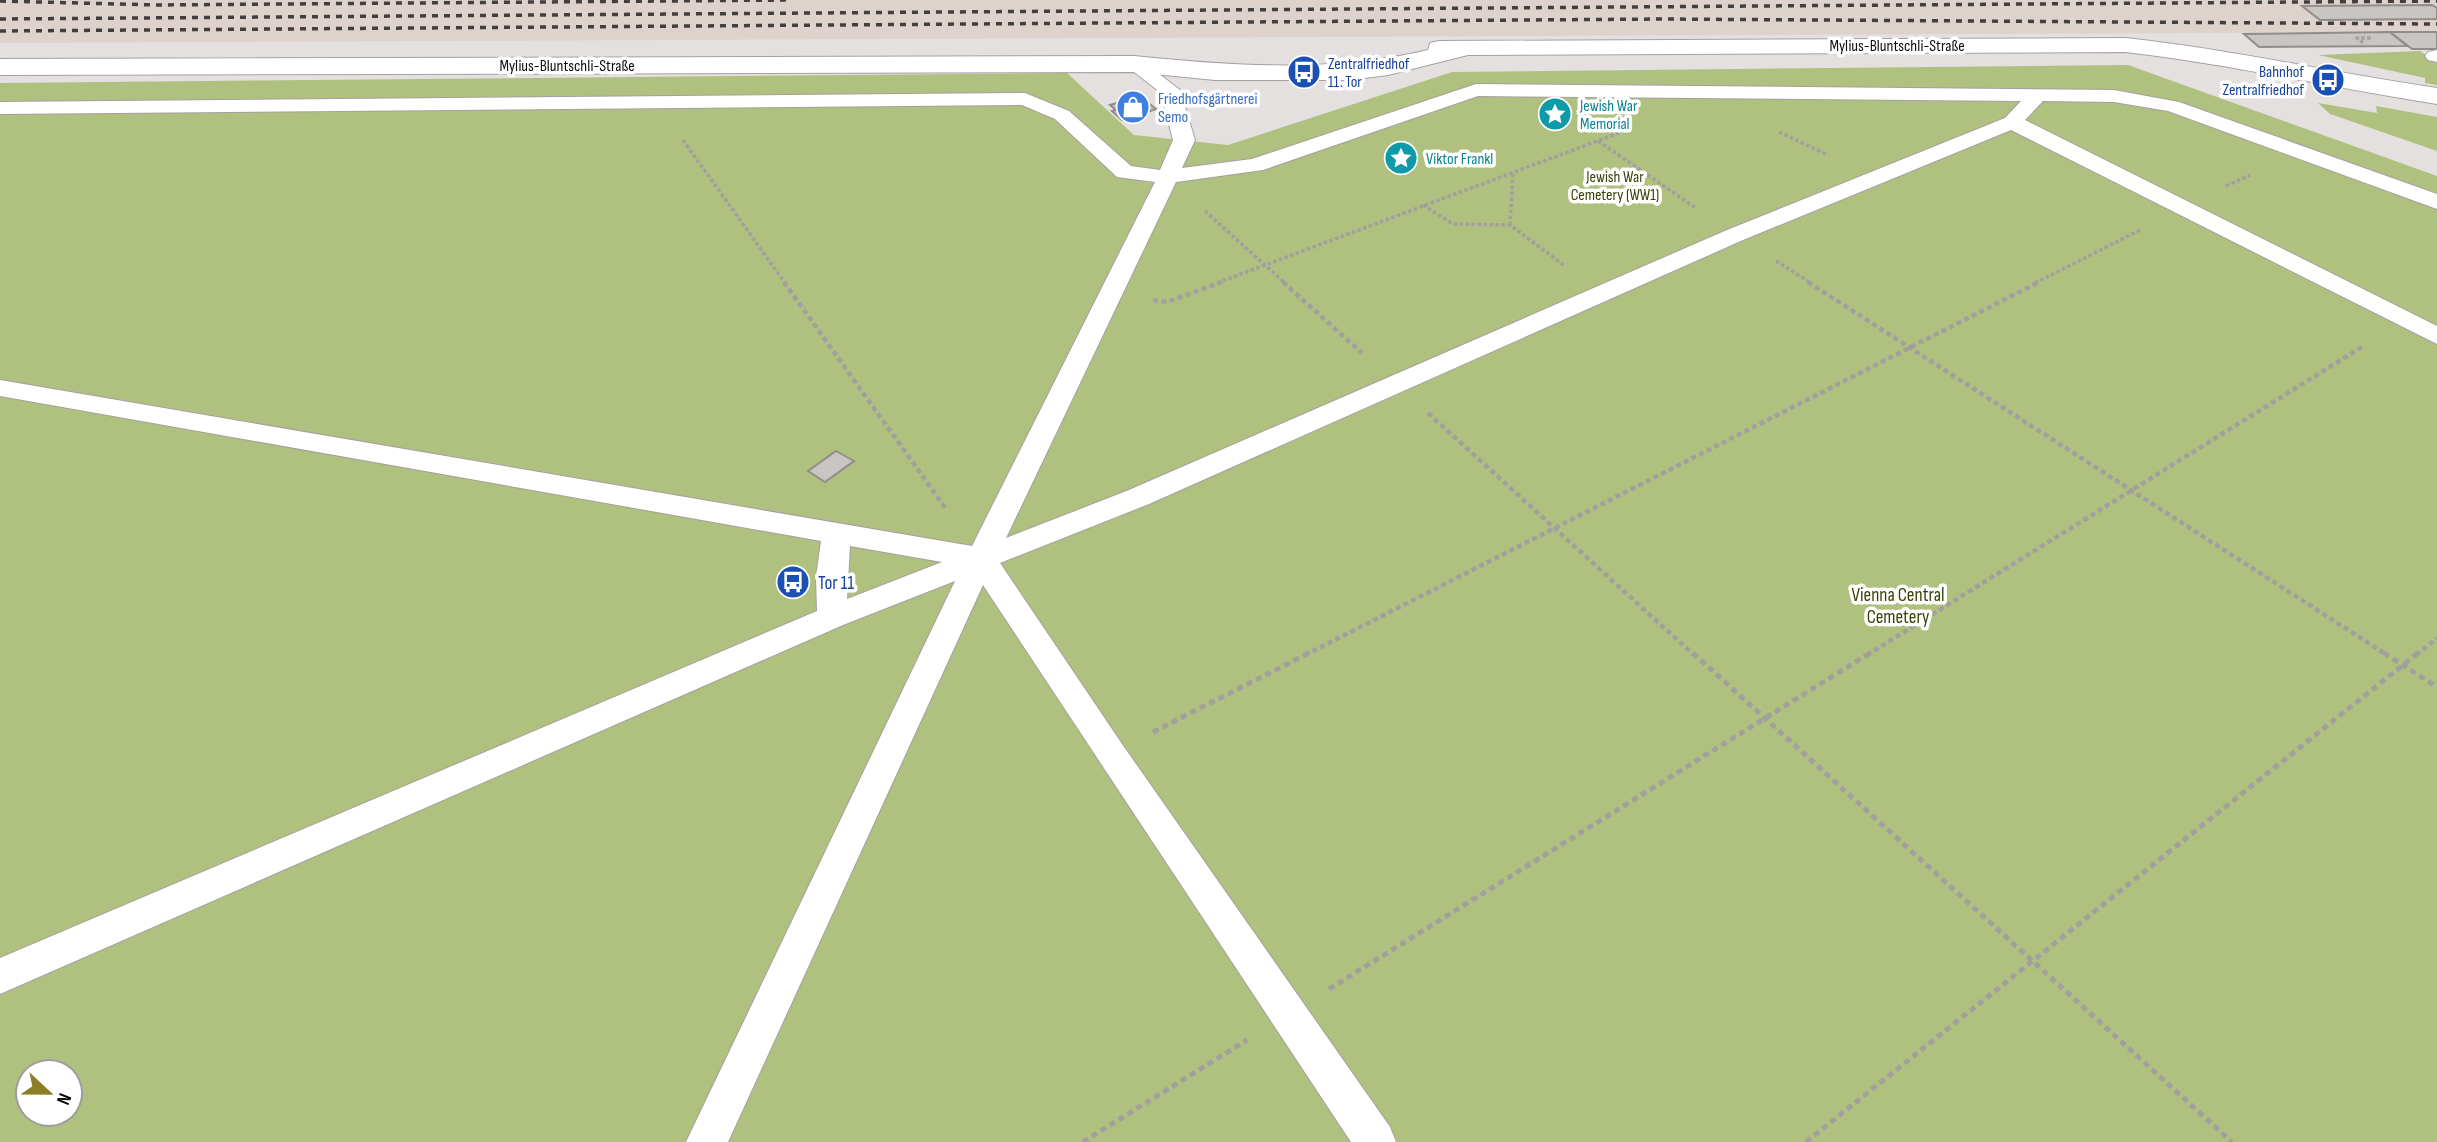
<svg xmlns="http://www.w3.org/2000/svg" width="2437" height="1142" viewBox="0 0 2437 1142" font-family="'Sofia Sans Condensed',sans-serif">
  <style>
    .built { fill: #ded2cd }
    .green { fill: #afc07f; fill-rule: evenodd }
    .building { fill: #c9c5c3; stroke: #908d8b; stroke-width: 2 }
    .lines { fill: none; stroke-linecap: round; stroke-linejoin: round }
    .lane-casing { stroke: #a5a1a0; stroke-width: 2 }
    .secondary-casing { stroke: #a5a1a0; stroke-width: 2 }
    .path-far2 { stroke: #a29f9e; stroke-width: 3.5; stroke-dasharray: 3.5 2.5; stroke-linecap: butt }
    .path-far1 { stroke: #a29f9e; stroke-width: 4.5; stroke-dasharray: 5 3.5; stroke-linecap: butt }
    .path { stroke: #a29f9e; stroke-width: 5; stroke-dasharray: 6 4.5; stroke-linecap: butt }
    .lane { fill: #fff; fill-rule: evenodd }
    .secondary { fill: #fff; fill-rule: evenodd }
    .rail { stroke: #413f3e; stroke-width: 3.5; stroke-dasharray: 6 6; stroke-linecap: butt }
    .labels { text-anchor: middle; stroke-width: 7; stroke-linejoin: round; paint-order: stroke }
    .far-street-label { font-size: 16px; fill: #0c0b0a; stroke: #fff }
    .far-transit-label { font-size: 16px; fill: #164399; stroke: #fff; text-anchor: start }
    .far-shop-label { font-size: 16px; fill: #366cbe; stroke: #fff; text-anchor: start }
    .far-culture-label { font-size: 16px; fill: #0d838f; stroke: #fff; text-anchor: start }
    .far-park-label { font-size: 16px; fill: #374305; stroke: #fff }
    .transit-label { font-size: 19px; fill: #164399; stroke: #fff; text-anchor: start }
    .park-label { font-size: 19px; fill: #374305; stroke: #fff }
  </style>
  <rect width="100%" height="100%" fill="#e4e0df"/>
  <path class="built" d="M 0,0 L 2437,0 L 2437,32 L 0,43 Z"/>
  <g class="green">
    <path d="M 2420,51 L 2437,63 L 2437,85 L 2425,83 L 2425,78 L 2318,55 Z"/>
    <path d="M 2128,65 L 2437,176 L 2437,1142 L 0,1142 L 0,83 L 1067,73 L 1134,135 L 1228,145 L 1452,72 ZM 28,1072 L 70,1072 L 70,1114 L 28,1114 Z"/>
    <path d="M 2318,103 L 2377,113 L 2376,106 L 2437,117 L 2437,151 L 2330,114 Z"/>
  </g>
  <g class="building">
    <path d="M 2432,5 L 2437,8 L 2437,19 L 2320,20 L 2302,6 Z"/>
    <path d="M 2390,32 L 2407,46 L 2259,47 L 2244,34 Z"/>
    <path d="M 2390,32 L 2437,32 L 2437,49 L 2412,49 Z"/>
    <path d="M 1140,96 L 1156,109 L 1122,120 L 1112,111 L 1116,110 L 1110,105 Z"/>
    <path d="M 836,451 L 854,461 L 825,482 L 808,471 Z"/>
  </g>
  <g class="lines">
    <defs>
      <g id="lane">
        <path d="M 2437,50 L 2437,62 L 2428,60 L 2425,56 L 2428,52 Z"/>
        <path d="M 1134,58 L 1141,60 L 1180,90 L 1195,140 L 1182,168 L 1252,159 L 1476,84 L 2114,90 L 2179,102 L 2437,194 L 2437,209 L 2168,111 L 2114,102 L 2043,101 L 2025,120 L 2437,326 L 2437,344 L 2011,130 L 1743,240 L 1149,504 L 1000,563 L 1122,744 L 1390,1127 L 1396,1142 L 1351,1142 L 983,585 L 728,1142 L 686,1142 L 955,581 L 843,625 L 0,994 L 0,958 L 817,611 L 816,577 L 821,541 L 0,396 L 0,380 L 972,546 L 1155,182 L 1117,177 L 1055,119 L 1022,105 L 0,114 L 0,102 L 1025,93 L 1069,111 L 1131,166 L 1160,170 L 1173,140 L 1161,93 L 1124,64 ZM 1478,96 L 2021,101 L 2005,118 L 1727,230 L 1129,490 L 1006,538 L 1176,182 L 1263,170 ZM 850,546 L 942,562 L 847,599 Z"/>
      </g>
      <path id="secondary" d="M 2125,38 C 2230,49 2333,73 2437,88 L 2437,104 C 2333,88 2230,64 2125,52 L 1468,55 L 1388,75 L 1349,80 L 1215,80 L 1134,72 L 0,75 L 0,59 L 1134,56 C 1232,66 1332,73 1428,50 L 1430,43 L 1439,41 Z"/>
    </defs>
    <use href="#lane" class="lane-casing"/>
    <use href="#secondary" class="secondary-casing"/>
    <g class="path-far2">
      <path d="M 2363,43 L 2357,38 L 2373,38"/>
      <path d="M 1779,132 L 1828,155"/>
      <path d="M 683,140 L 785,283"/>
      <path d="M 1598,141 L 1696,208"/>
      <path d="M 2226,186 L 2250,175"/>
      <path d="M 1423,205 L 1453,224 L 1510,225 L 1565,266"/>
      <path d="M 1205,211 L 1285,283"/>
      <path d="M 1510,225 L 1513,172"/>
      <path d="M 1776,261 L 1811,283"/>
      <path d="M 1217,283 L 1624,131"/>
      <path d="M 2035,283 L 2140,230"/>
    </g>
    <g class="path-far1">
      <path d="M 784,282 L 946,509"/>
      <path d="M 1283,282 L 1362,353"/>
      <path d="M 1808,282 L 2387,655"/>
      <path d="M 1153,300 L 1167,302 L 1222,282"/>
      <path d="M 1428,413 L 1694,655"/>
      <path d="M 1305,655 L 2039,282"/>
      <path d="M 1867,655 L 2365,345"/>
      <path d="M 2416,655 L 2437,638"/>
    </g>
    <g class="path">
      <path d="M 1693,653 L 2232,1142"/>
      <path d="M 2384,653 L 2437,687"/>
      <path d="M 1153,732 L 1309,653"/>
      <path d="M 1329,989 L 1870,653"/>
      <path d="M 1083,1142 L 1247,1040"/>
      <path d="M 1806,1142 L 2418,653"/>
    </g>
    <use href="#lane" class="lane"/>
    <use href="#secondary" class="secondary"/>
    <g class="rail">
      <path d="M 0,1 L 158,5 L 791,0"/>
      <path d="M 0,19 L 2437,1"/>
      <path d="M 0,31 L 1663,19 L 2437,24"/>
    </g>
  </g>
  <defs>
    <symbol id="bus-disc" viewBox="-11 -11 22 22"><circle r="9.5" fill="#1a4fb4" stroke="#fff"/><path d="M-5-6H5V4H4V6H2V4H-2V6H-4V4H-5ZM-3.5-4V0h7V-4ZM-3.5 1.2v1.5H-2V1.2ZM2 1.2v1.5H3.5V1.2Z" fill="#fff"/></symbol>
    <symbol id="shop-disc" viewBox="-11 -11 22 22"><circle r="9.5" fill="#3f7fe0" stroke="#fff"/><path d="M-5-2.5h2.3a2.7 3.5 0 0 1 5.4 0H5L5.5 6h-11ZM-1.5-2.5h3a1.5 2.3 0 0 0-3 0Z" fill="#fff"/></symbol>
    <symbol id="sight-disc" viewBox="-11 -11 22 22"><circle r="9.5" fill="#0f9aa8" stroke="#fff"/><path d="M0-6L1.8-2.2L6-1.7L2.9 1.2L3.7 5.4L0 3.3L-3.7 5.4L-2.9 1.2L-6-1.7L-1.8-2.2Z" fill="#fff"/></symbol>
  </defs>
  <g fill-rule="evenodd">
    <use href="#bus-disc" x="1285" y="53" width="38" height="38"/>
    <use href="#bus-disc" x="2309" y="61" width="38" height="38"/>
    <use href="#shop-disc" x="1114" y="88" width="38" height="38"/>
    <use href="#sight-disc" x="1536" y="95" width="38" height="38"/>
    <use href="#sight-disc" x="1382" y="139" width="38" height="38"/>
    <use href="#bus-disc" x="774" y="563" width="38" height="38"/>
  </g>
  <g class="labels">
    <g class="far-street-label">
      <text x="1897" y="51">Mylius-Bluntschli-Straße</text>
      <text x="567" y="71">Mylius-Bluntschli-Straße</text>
    </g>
    <g class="far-transit-label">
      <text x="1328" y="69">Zentralfriedhof<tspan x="1328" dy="18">11. Tor</tspan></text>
      <text x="2304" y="77" text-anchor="end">Bahnhof<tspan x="2304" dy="18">Zentralfriedhof</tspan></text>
    </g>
    <g class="far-shop-label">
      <text x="1158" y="104">Friedhofsgärtnerei<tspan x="1158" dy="18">Semo</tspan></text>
    </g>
    <g class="far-culture-label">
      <text x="1580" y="111">Jewish War<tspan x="1580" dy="18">Memorial</tspan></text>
      <text x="1426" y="164">Viktor Frankl</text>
    </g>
    <g class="far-park-label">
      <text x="1615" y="182">Jewish War<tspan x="1615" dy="18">Cemetery (WW1)</tspan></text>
    </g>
    <g class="transit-label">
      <text x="818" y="589">Tor 11</text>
    </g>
    <g class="park-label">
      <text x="1898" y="601">Vienna Central<tspan x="1898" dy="22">Cemetery</tspan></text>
    </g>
  </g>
  <g transform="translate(49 1093) rotate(112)"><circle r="33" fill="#ffffff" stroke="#9e9d9d" stroke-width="2"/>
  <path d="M0-5L12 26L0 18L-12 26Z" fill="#8b7e24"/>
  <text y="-10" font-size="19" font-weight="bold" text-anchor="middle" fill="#0c0b0a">N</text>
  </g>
</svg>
